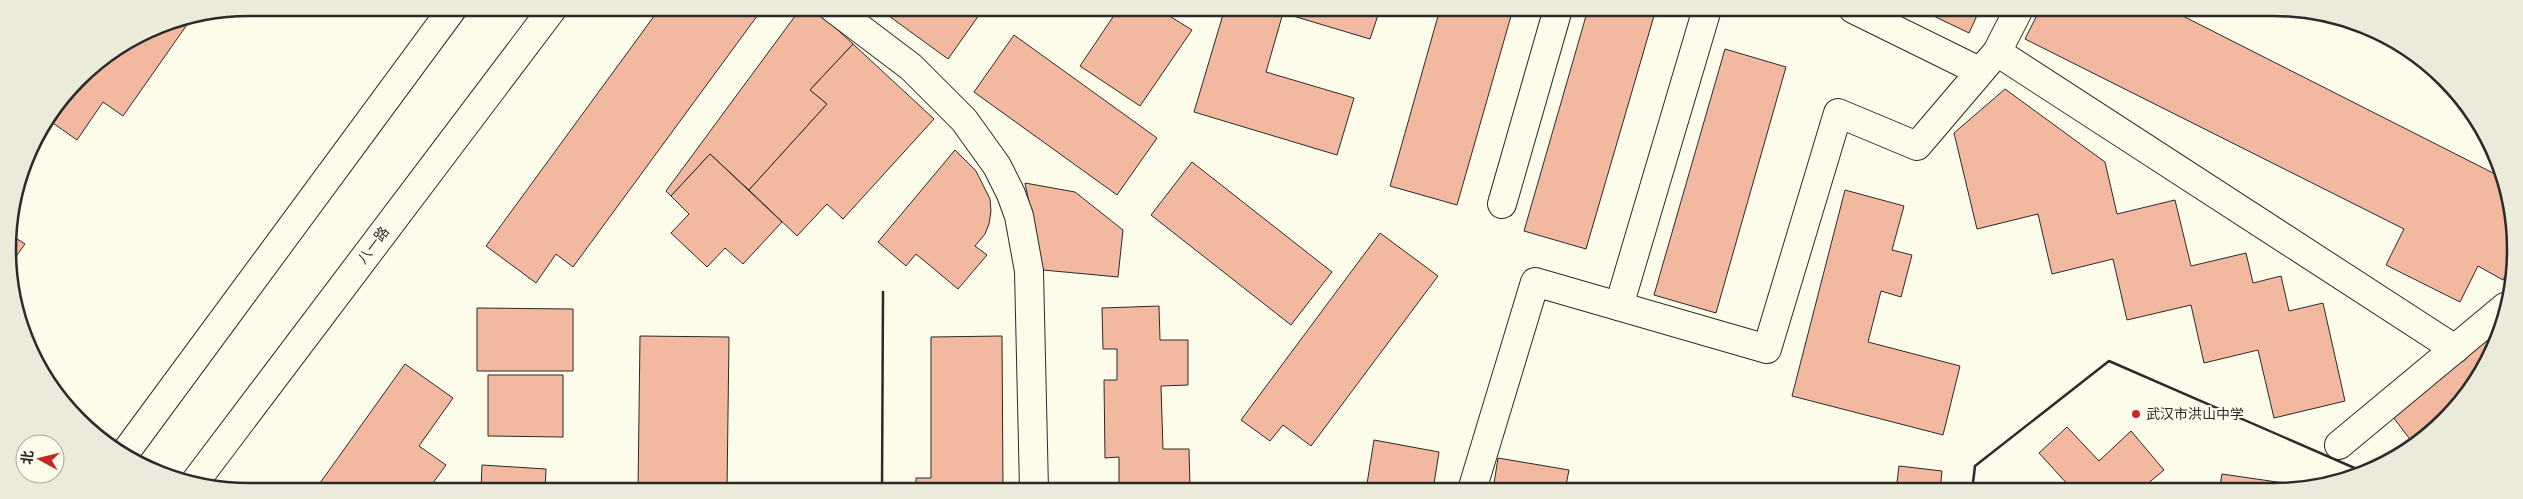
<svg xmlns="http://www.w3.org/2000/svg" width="2523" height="499" viewBox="0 0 2523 499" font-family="'Open Sans','Noto Sans SC',sans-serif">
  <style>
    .building { fill: #f2b8a0; stroke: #2b2b2b }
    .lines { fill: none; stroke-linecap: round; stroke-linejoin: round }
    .minor-casing { stroke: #2b2b2b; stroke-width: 30 }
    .major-casing { stroke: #2b2b2b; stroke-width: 30 }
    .minor { stroke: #fdfbea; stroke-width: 28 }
    .major { stroke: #fdfbea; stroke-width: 28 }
    .wall { stroke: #2b2b2b; stroke-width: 2.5 }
    .poi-dot { fill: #c62828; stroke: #fdfbea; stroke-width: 2 }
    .labels { text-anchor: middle; stroke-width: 4; stroke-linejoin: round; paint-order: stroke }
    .street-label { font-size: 14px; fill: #2b2b2b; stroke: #fdfbea }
    .poi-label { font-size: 14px; fill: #2b2b2b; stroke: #fdfbea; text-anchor: start }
    .rim { fill: none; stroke: #2b2b2b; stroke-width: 2.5 }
  </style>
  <rect width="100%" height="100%" fill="#fdfbea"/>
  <g class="building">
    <path d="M 660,8 L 763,8 L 573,267 L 556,254 L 536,283 L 486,246 Z"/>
    <path d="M 801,8 L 814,8 L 853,44 L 810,90 L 827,104 L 749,190 L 710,154 L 671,196 L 666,191 Z"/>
    <path d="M 878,8 L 984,8 L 948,59 Z"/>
    <path d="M 1119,8 L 1173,8 L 1168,15 L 1192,30 L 1140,106 L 1080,66 Z"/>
    <path d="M 1225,8 L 1380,9 L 1370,39 L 1283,13 L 1266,72 L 1354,98 L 1337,155 L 1194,112 Z"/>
    <path d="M 1440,9 L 1513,9 L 1457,205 L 1390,186 Z"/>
    <path d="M 1588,9 L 1656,9 L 1586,249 L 1524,231 Z"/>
    <path d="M 1919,9 L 1980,9 L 1969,33 Z"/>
    <path d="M 2040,9 L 2169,9 L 2503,178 L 2507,187 L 2512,262 L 2503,280 L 2478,266 L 2460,302 L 2386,265 L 2404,229 L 2025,39 Z"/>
    <path d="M 191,19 L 123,116 L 103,102 L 77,140 L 50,121 L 79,78 L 157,26 Z"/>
    <path d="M 1014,35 L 1157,138 L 1117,195 L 974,92 Z"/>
    <path d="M 853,44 L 934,119 L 843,219 L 827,204 L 797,236 L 749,190 L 827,104 L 810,90 Z"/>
    <path d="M 1725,49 L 1786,67 L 1716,313 L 1654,295 Z"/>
    <path d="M 2005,89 L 2105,162 L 2117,214 L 2175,200 L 2191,266 L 2246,253 L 2253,283 L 2281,276 L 2289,311 L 2323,303 L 2345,401 L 2274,418 L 2258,350 L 2204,363 L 2191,305 L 2127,320 L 2113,259 L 2052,274 L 2038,214 L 1977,229 L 1954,133 Z"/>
    <path d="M 955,150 L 976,171 L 990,199 L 991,211 L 989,224 L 985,234 L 975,246 L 987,255 L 958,289 L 916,254 L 906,266 L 878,242 Z"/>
    <path d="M 710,154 L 782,222 L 743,264 L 725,248 L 707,267 L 671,233 L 689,214 L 671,196 Z"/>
    <path d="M 1192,162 L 1332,272 L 1291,325 L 1151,215 Z"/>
    <path d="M 1025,183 L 1075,192 L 1123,230 L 1118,277 L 1043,270 Z"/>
    <path d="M 1845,190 L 1904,206 L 1892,250 L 1912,255 L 1901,297 L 1881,291 L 1868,342 L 1960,366 L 1943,435 L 1792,396 Z"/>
    <path d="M 8,233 L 25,244 L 12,262 L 8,234 Z"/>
    <path d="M 1380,233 L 1438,276 L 1311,446 L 1283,425 L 1270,441 L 1241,420 Z"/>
    <path d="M 1159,306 L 1160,340 L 1188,340 L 1188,385 L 1161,386 L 1163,449 L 1189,449 L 1190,490 L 1119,490 L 1119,457 L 1105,458 L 1104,380 L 1117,380 L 1117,349 L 1103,349 L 1102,308 Z"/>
    <path d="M 477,308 L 573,309 L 573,371 L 477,371 Z"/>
    <path d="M 2500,327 L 2491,356 L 2444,421 L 2412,442 L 2390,413 Z"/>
    <path d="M 640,336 L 729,337 L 727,490 L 638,490 Z"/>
    <path d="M 1002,336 L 1003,490 L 916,490 L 916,478 L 931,478 L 931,337 Z"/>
    <path d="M 405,364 L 453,398 L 419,446 L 446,465 L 428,490 L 315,490 Z"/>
    <path d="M 488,375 L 563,375 L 563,437 L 488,436 Z"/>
    <path d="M 2067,427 L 2099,461 L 2131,431 L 2164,470 L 2139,491 L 2068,491 L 2070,487 L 2039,453 Z"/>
    <path d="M 1374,440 L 1439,452 L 1433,490 L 1366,490 Z"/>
    <path d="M 1498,458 L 1569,470 L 1565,490 L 1493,490 Z"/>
    <path d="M 482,465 L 546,469 L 545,490 L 481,490 Z"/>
    <path d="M 1899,466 L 1942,471 L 1940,491 L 1896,491 Z"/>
    <path d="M 2222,474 L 2284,483 L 2283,491 L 2219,491 Z"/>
  </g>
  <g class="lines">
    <defs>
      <g id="minor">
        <path d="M 833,8 L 911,67 L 964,120 L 997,166 L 1011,194 L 1019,216 L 1029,271 L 1034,490"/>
        <path d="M 1853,9 L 1979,71"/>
        <path d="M 2019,9 L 1997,52 L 2455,349"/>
        <path d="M 1502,204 L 1558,9"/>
        <path d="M 1619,306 L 1707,9"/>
        <path d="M 2339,445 L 2505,307"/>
        <path d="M 1472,490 L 1535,282 L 1767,349 L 1838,113 L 1917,146 L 1997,52"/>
      </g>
      <g id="major">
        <path d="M 125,453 L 453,8"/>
        <path d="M 195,482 L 553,8"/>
      </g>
    </defs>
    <use href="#minor" class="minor-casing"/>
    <use href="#major" class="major-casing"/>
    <use href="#minor" class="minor"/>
    <use href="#major" class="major"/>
    <g class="wall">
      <path d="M 882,490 L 883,292"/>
      <path d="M 1972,491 L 1975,466 L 2109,361 L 2366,473"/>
    </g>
  </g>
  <circle class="poi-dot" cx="2136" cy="414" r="5"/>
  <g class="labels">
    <g class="street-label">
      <text transform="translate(373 245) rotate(-53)" y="5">八一路</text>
    </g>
    <g class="poi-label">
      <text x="2146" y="419">武汉市洪山中学</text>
    </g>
  </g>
  <path d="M0 0H2523V499H0ZM249 16H2274A233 233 0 0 1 2507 249V250A233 233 0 0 1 2274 483H249A233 233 0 0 1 16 250V249A233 233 0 0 1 249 16Z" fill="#eceadb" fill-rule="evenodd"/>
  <path class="rim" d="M249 16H2274A233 233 0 0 1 2507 249V250A233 233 0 0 1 2274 483H249A233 233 0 0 1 16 250V249A233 233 0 0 1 249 16Z"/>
  <g transform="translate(40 459) rotate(277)"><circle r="24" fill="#fdfbea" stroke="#a9a89e"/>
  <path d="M0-4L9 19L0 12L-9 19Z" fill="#c62828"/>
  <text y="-8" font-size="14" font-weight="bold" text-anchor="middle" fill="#2b2b2b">北</text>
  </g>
</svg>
